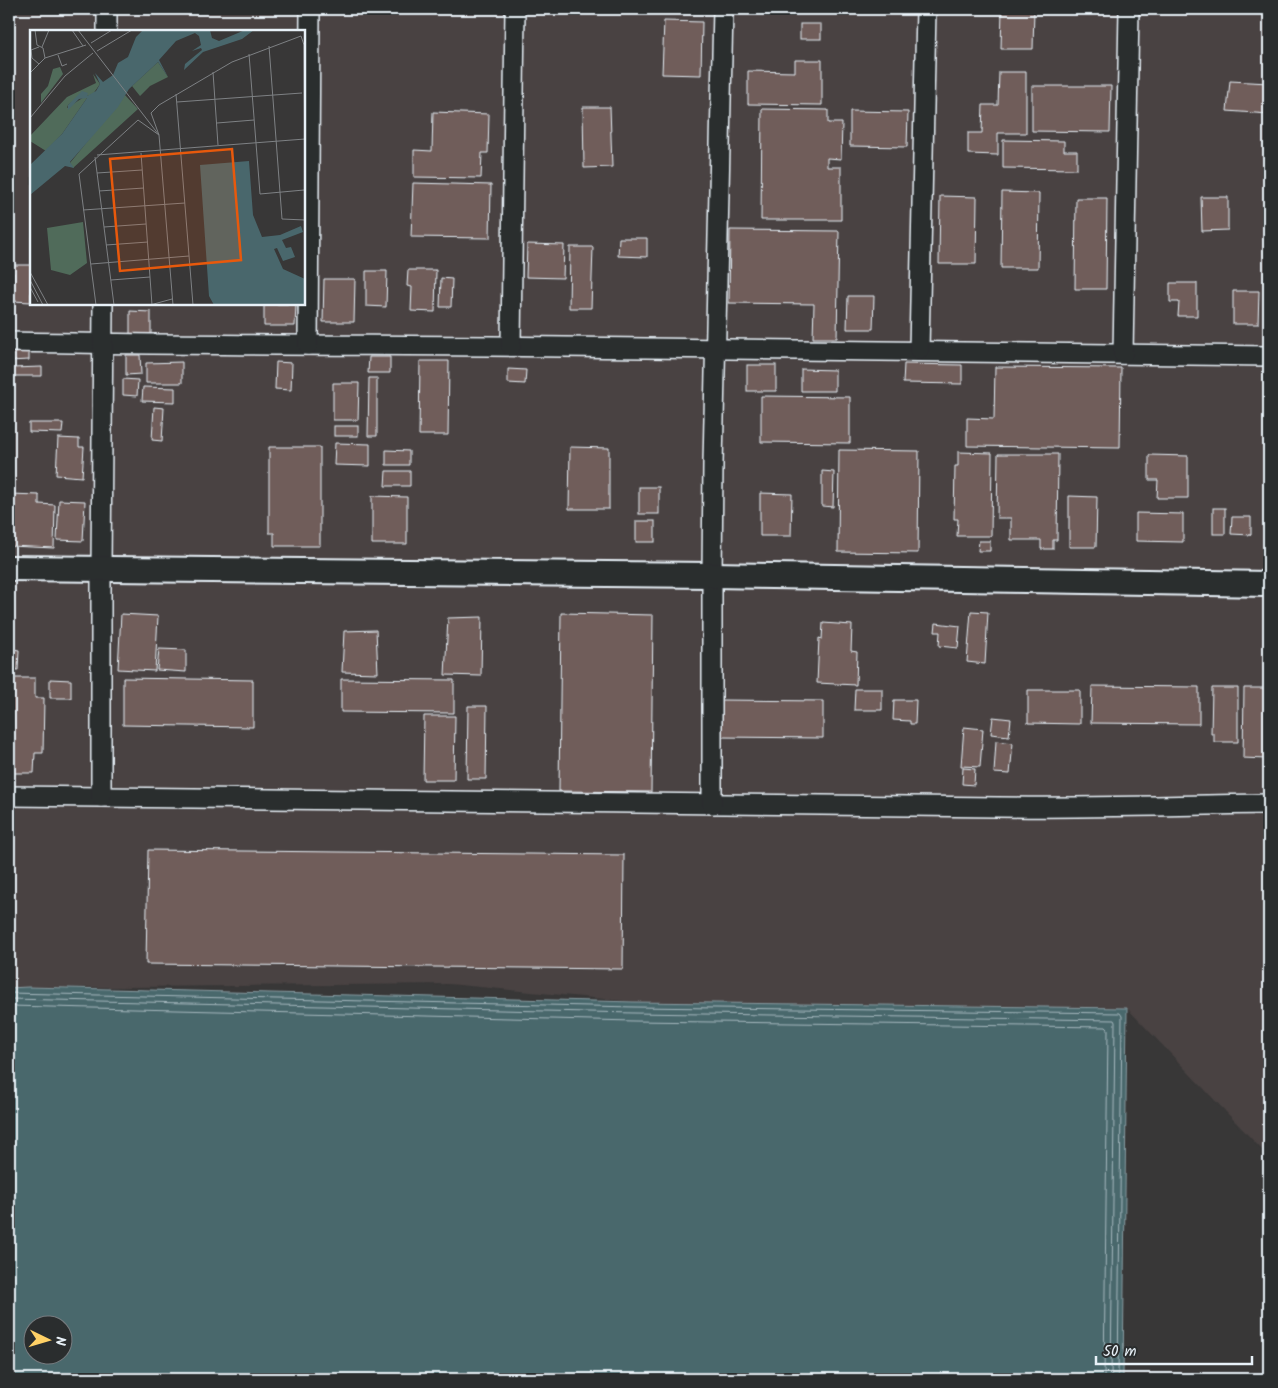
<svg xmlns="http://www.w3.org/2000/svg" width="1278" height="1388" viewBox="0 0 1278 1388" font-family="Kalam,sans-serif">
  <style>
    .built { fill: #494242; fill-rule: evenodd }
    .water { fill: #49676c; stroke: #899ea4; fill-rule: evenodd }
    .lines { fill: none; stroke-linecap: round; stroke-linejoin: round }
    .shore { stroke: #a8bac0; stroke-width: 1 }
    .building { fill: #705d5a; stroke: #e8f1f8 }
    .minor-casing { stroke: #e8f1f8; stroke-width: 22 }
    .tertiary-casing { stroke: #e8f1f8; stroke-width: 28 }
    .minor { stroke: #2a2d2e; stroke-width: 19 }
    .tertiary { stroke: #2a2d2e; stroke-width: 24 }
    .inset-road { fill: none; stroke: #7e8184; stroke-width: 1 }
    .view { fill: #e8590c; fill-opacity: 0.15; stroke: #e8590c; stroke-width: 2.5 }
    .inset-edge { fill: none; stroke: #e8f1f8; stroke-width: 2.5 }
  </style>
  <rect width="100%" height="100%" fill="#383737"/>
  <filter id="ink" filterUnits="userSpaceOnUse"><feTurbulence type="fractalNoise" baseFrequency=".02" numOctaves="2"/><feDisplacementMap in="SourceGraphic" scale="10" xChannelSelector="R" yChannelSelector="G"/><feConvolveMatrix kernelMatrix="1 2 1 2 8 2 1 2 1" color-interpolation-filters="sRGB"/></filter>
  <g filter="url(#ink)">
    <path class="built" d="M 9,9 L 1269,9 L 1269,1157 L 1127,1008 L 635,1002 L 449,984 L 9,988 ZM 31,31 L 304,31 L 304,304 L 31,304 Z"/>
    <path class="water" d="M 28,987 L 635,1002 L 1127,1008 L 1123,1379 L 9,1379 L 9,988 ZM 32,1326 L 62,1326 L 62,1356 L 32,1356 Z"/>
    <g class="lines">
      <g class="shore">
        <path d="M 9,993 L 635,1007 L 1120,1013 L 1122,1016 L 1118,1379"/>
        <path d="M 9,999 L 634,1013 L 1114,1020 L 1115,1022 L 1111,1379"/>
        <path d="M 9,1006 L 634,1021 L 1106,1027 L 1108,1029 L 1104,1379"/>
      </g>
    </g>
    <g class="building">
      <path d="M 1002,9 L 1034,9 L 1033,49 L 1001,49 Z"/>
      <path d="M 664,21 L 702,22 L 701,75 L 662,74 Z"/>
      <rect x="800" y="24" width="21" height="15"/>
      <path d="M 795,60 L 822,60 L 822,105 L 748,104 L 748,71 L 795,72 Z"/>
      <path d="M 999,72 L 1026,72 L 1026,133 L 998,133 L 998,155 L 968,154 L 968,133 L 982,133 L 983,105 L 998,105 Z"/>
      <path d="M 1230,81 L 1269,83 L 1269,114 L 1227,111 Z"/>
      <path d="M 1032,86 L 1111,86 L 1110,132 L 1032,131 Z"/>
      <path d="M 583,107 L 610,107 L 612,167 L 584,168 Z"/>
      <path d="M 762,109 L 828,110 L 828,123 L 842,123 L 841,159 L 827,158 L 827,167 L 841,167 L 841,220 L 761,220 Z"/>
      <path d="M 850,111 L 908,112 L 907,147 L 850,146 Z"/>
      <path d="M 433,112 L 489,114 L 488,153 L 482,153 L 481,178 L 414,177 L 414,150 L 432,151 Z"/>
      <path d="M 1003,140 L 1064,141 L 1064,151 L 1077,151 L 1077,169 L 1003,168 Z"/>
      <path d="M 413,183 L 491,185 L 490,238 L 411,237 Z"/>
      <path d="M 1002,192 L 1039,193 L 1038,268 L 1001,268 Z"/>
      <path d="M 940,196 L 977,197 L 976,264 L 939,264 Z"/>
      <path d="M 1201,197 L 1228,197 L 1228,230 L 1202,231 Z"/>
      <path d="M 1076,198 L 1107,198 L 1106,289 L 1075,289 Z"/>
      <path d="M 730,230 L 839,231 L 837,338 L 813,338 L 814,304 L 729,303 Z"/>
      <path d="M 619,238 L 647,238 L 647,257 L 618,256 Z"/>
      <path d="M 527,244 L 564,245 L 563,278 L 526,277 Z"/>
      <path d="M 570,247 L 593,247 L 591,308 L 569,308 Z"/>
      <path d="M 9,265 L 31,265 L 31,302 L 13,301 L 14,273 L 9,273 Z"/>
      <path d="M 408,270 L 436,270 L 435,312 L 411,311 L 412,287 L 407,286 Z"/>
      <path d="M 366,271 L 387,271 L 386,307 L 366,306 Z"/>
      <path d="M 441,278 L 452,279 L 451,307 L 440,307 Z"/>
      <path d="M 324,279 L 355,279 L 354,322 L 323,322 Z"/>
      <path d="M 1170,283 L 1197,283 L 1197,316 L 1178,316 L 1179,302 L 1170,302 Z"/>
      <path d="M 1233,291 L 1259,291 L 1258,324 L 1233,324 Z"/>
      <path d="M 848,296 L 874,296 L 873,329 L 847,329 Z"/>
      <path d="M 264,304 L 296,304 L 295,326 L 264,326 Z"/>
      <path d="M 130,311 L 151,312 L 151,337 L 130,337 Z"/>
      <path d="M 29,352 L 29,360 L 9,361 L 9,353 Z"/>
      <path d="M 126,355 L 140,355 L 141,374 L 126,375 Z"/>
      <path d="M 369,357 L 390,357 L 390,373 L 368,373 Z"/>
      <path d="M 420,361 L 449,361 L 448,435 L 419,435 Z"/>
      <path d="M 182,362 L 182,383 L 146,383 L 146,363 Z"/>
      <path d="M 276,362 L 292,363 L 291,390 L 275,389 Z"/>
      <path d="M 904,364 L 962,365 L 962,384 L 903,383 Z"/>
      <rect x="747" y="365" width="29" height="26"/>
      <path d="M 42,367 L 42,376 L 13,376 L 12,368 Z"/>
      <path d="M 995,367 L 1121,368 L 1120,448 L 967,446 L 967,418 L 994,419 Z"/>
      <path d="M 508,369 L 526,370 L 525,384 L 508,383 Z"/>
      <path d="M 801,369 L 835,370 L 835,391 L 801,391 Z"/>
      <path d="M 369,378 L 377,378 L 377,436 L 368,436 Z"/>
      <path d="M 123,379 L 138,380 L 137,396 L 123,395 Z"/>
      <path d="M 333,383 L 359,383 L 358,420 L 333,420 Z"/>
      <path d="M 143,387 L 175,388 L 175,402 L 142,401 Z"/>
      <path d="M 761,396 L 850,397 L 850,443 L 761,442 Z"/>
      <path d="M 154,407 L 164,408 L 162,441 L 152,440 Z"/>
      <path d="M 29,423 L 63,423 L 62,433 L 29,432 Z"/>
      <rect x="334" y="426" width="24" height="10"/>
      <path d="M 58,438 L 79,439 L 79,447 L 84,447 L 82,477 L 56,475 Z"/>
      <path d="M 335,443 L 370,444 L 370,466 L 334,465 Z"/>
      <path d="M 269,447 L 320,447 L 320,546 L 274,546 L 274,533 L 269,533 Z"/>
      <path d="M 570,447 L 609,448 L 609,509 L 569,509 Z"/>
      <path d="M 386,450 L 409,451 L 409,465 L 386,465 Z"/>
      <path d="M 839,450 L 919,451 L 918,553 L 838,552 Z"/>
      <path d="M 958,452 L 992,453 L 991,536 L 957,536 L 958,519 L 954,519 L 955,466 L 958,466 Z"/>
      <path d="M 998,454 L 1058,454 L 1057,540 L 1053,540 L 1053,549 L 1041,549 L 1041,540 L 1011,540 L 1011,518 L 997,518 Z"/>
      <path d="M 1149,455 L 1188,456 L 1188,498 L 1157,498 L 1158,480 L 1149,480 Z"/>
      <path d="M 386,471 L 410,471 L 410,486 L 385,486 Z"/>
      <path d="M 822,471 L 834,472 L 833,507 L 822,506 Z"/>
      <rect x="639" y="487" width="20" height="27"/>
      <path d="M 760,493 L 792,494 L 791,536 L 760,536 Z"/>
      <path d="M 9,494 L 39,495 L 39,504 L 55,505 L 54,548 L 9,546 Z"/>
      <path d="M 372,496 L 407,497 L 407,544 L 372,544 Z"/>
      <path d="M 1069,496 L 1097,497 L 1096,547 L 1069,547 Z"/>
      <path d="M 59,500 L 85,501 L 83,541 L 57,540 Z"/>
      <rect x="1213" y="508" width="12" height="26"/>
      <path d="M 1136,513 L 1183,514 L 1183,542 L 1136,541 Z"/>
      <path d="M 1232,517 L 1251,517 L 1251,535 L 1231,534 Z"/>
      <rect x="636" y="521" width="19" height="21"/>
      <path d="M 979,541 L 990,541 L 990,551 L 978,551 Z"/>
      <path d="M 971,611 L 988,612 L 985,664 L 967,662 Z"/>
      <path d="M 561,613 L 653,615 L 651,792 L 559,791 Z"/>
      <path d="M 121,614 L 158,616 L 155,671 L 118,669 Z"/>
      <path d="M 482,617 L 481,676 L 445,675 L 448,618 Z"/>
      <path d="M 823,623 L 852,625 L 851,651 L 857,652 L 856,685 L 817,683 L 819,638 L 822,639 Z"/>
      <path d="M 936,623 L 960,626 L 958,648 L 939,646 L 940,632 L 935,632 Z"/>
      <path d="M 376,630 L 378,673 L 342,672 L 344,631 Z"/>
      <path d="M 9,645 L 13,645 L 13,649 L 19,650 L 18,670 L 9,669 Z"/>
      <path d="M 159,649 L 186,650 L 186,672 L 157,670 Z"/>
      <path d="M 9,678 L 35,678 L 35,698 L 44,698 L 43,753 L 35,753 L 34,773 L 9,773 Z"/>
      <path d="M 123,678 L 253,680 L 253,727 L 123,725 Z"/>
      <path d="M 50,679 L 71,680 L 71,698 L 50,698 Z"/>
      <path d="M 341,679 L 454,680 L 454,713 L 341,712 Z"/>
      <path d="M 1092,686 L 1199,687 L 1199,724 L 1091,723 Z"/>
      <path d="M 1212,688 L 1238,688 L 1238,742 L 1214,742 L 1214,734 L 1211,734 Z"/>
      <path d="M 1244,688 L 1267,688 L 1266,759 L 1243,758 Z"/>
      <path d="M 855,689 L 882,689 L 882,710 L 854,710 Z"/>
      <path d="M 1028,690 L 1080,690 L 1080,724 L 1028,723 Z"/>
      <path d="M 720,700 L 823,701 L 823,738 L 720,737 Z"/>
      <path d="M 894,700 L 916,700 L 915,724 L 910,724 L 910,721 L 893,720 Z"/>
      <path d="M 468,706 L 487,706 L 486,779 L 467,779 Z"/>
      <path d="M 424,716 L 455,716 L 454,780 L 423,780 Z"/>
      <path d="M 993,717 L 1011,719 L 1009,736 L 991,734 Z"/>
      <path d="M 964,727 L 983,729 L 980,767 L 961,766 Z"/>
      <path d="M 996,741 L 1013,743 L 1010,774 L 994,773 Z"/>
      <path d="M 963,768 L 975,769 L 974,785 L 962,784 Z"/>
      <path d="M 148,850 L 624,855 L 623,969 L 146,964 Z"/>
    </g>
    <g class="lines">
      <defs>
        <g id="minor">
          <path d="M 107,31 L 107,9"/>
          <path d="M 9,342 C 169,345 330,345 490,346 C 750,349 1010,352 1269,356"/>
          <path d="M 308,345 L 310,9"/>
          <path d="M 511,346 L 515,9"/>
          <path d="M 919,350 L 926,9"/>
          <path d="M 1123,354 L 1129,9"/>
          <path d="M 9,796 C 338,799 667,805 997,807 C 1088,808 1179,805 1269,804"/>
          <path d="M 101,797 L 101,569 L 103,304"/>
          <path d="M 712,804 L 712,575 L 713,464 L 723,9"/>
        </g>
        <path id="tertiary" d="M 9,568 L 712,575 L 1269,584"/>
      </defs>
      <use href="#minor" class="minor-casing"/>
      <use href="#tertiary" class="tertiary-casing"/>
      <use href="#minor" class="minor"/>
      <use href="#tertiary" class="tertiary"/>
    </g>
  </g>
  <g transform="translate(30 30)">
    <rect width="275" height="275" fill="#383737"/>
    <path d="M 128,32 L 138,47 L 120,56 L 110,66 L 102,56 ZM 30,37 L 33,44 L 11,73 L 11,64 L 18,56 L 23,39 ZM 63,44 L 70,54 L 63,64 L 57,66 L 54,62 L 38,75 L 37,78 L 54,67 L 57,68 L 32,104 L 16,121 L 0,111 L 0,106 L 37,67 L 66,53 ZM 95,65 L 108,79 L 43,138 L 40,133 ZM 53,192 L 57,233 L 40,245 L 21,240 L 17,198 Z" fill="#506b5a"/>
    <path d="M 113,0 L 180,0 L 182,8 L 189,11 L 215,0 L 224,0 L 212,9 L 173,22 L 154,40 L 155,34 L 172,20 L 171,18 L 162,21 L 171,15 L 169,6 L 165,3 L 146,11 L 129,30 L 138,47 L 128,32 L 99,59 L 88,77 L 40,132 L 44,138 L 35,136 L 0,165 L 0,135 L 32,104 L 57,68 L 49,69 L 38,80 L 38,75 L 52,61 L 58,63 L 57,66 L 66,61 L 70,54 L 65,43 L 73,52 L 83,45 L 88,33 L 98,27 L 106,7 ZM 219,131 L 223,185 L 232,207 L 250,205 L 271,196 L 273,202 L 252,210 L 256,218 L 261,217 L 265,227 L 253,231 L 247,218 L 244,219 L 253,239 L 275,249 L 275,275 L 184,275 L 179,266 L 170,135 Z" fill="#49676c"/>
    <path class="inset-road" d="M 5,0 L 7,15 L 13,18 L 15,28M 42,0 L 53,16M 48,0 L 129,105 L 143,275M 61,13 L 82,0M 239,16 L 252,189 L 275,190M 9,17 L 1,20 L 2,28 L 9,34M 12,17 L 19,0M 67,21 L 102,0M 219,24 L 230,164 L 274,160M 28,25 L 32,36 L 37,34M 183,42 L 188,115M 0,43 L 15,28 L 56,15M 146,64 L 163,275M 147,72 L 272,63M 0,88 L 35,46 L 63,23M 187,93 L 224,90M 129,105 L 121,83 L 129,75 L 202,32 L 271,6 L 274,15 L 275,170M 111,123 L 122,275M 67,125 L 275,109M 65,127 L 84,275M 67,143 L 112,140M 69,161 L 114,158M 53,180 L 155,173M 74,197 L 116,194M 76,215 L 118,212M 61,234 L 159,226M 0,242 L 18,275M 0,250 L 13,275M 81,250 L 120,247M 0,257 L 8,272M 66,275 L 49,144 L 108,90 L 129,105M 120,275 L 142,269"/>
    <path class="view" d="M 202,119 L 211,230 L 90,241 L 80,129 Z"/>
    <rect width="275" height="275" class="inset-edge"/>
  </g>
  <rect width="1278" height="1388" fill="none" stroke="#2a2d2e" stroke-width="30"/>
  <rect x="15" y="15" width="1248" height="1358" fill="none" stroke="#e8f1f8" stroke-width="2" filter="url(#ink)"/>
  <g transform="translate(48 1340) rotate(95)"><circle r="24" fill="#2a2d2e" stroke="#767b7f"/>
  <path d="M0-4L9 19L0 12L-9 19Z" fill="#ffd166"/>
  <text y="-8" font-size="14" font-weight="bold" text-anchor="middle" fill="#e8f1f8">N</text>
  </g>
  <path d="M1096 1356v8h156v-8" fill="none" stroke="#e8f1f8" stroke-width="2.5"/>
  <text x="1103" y="1356" font-size="15" fill="#e8f1f8" stroke="#2a2d2e" stroke-width="4" paint-order="stroke">50 m</text>
</svg>
